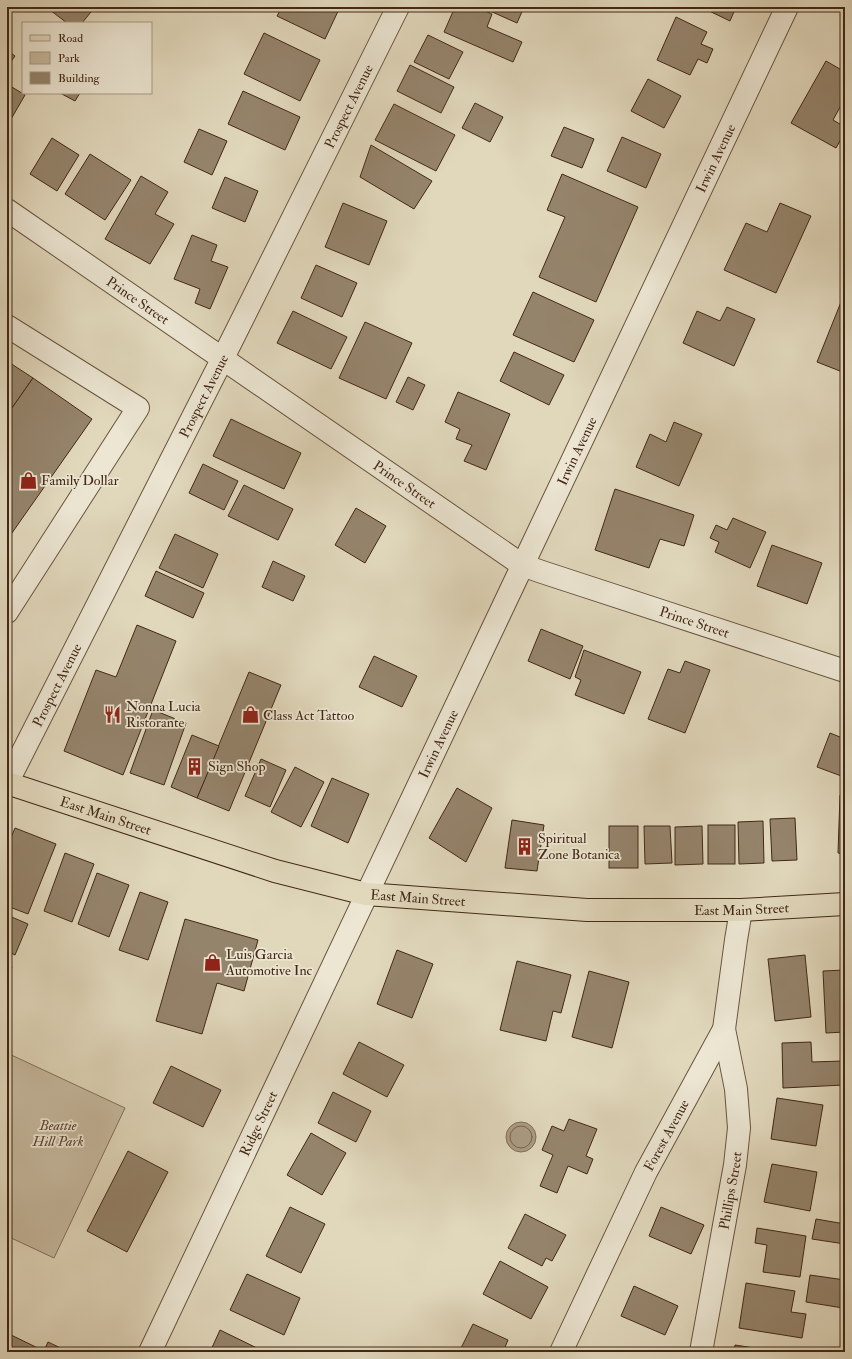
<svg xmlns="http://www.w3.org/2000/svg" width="852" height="1359" viewBox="0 0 852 1359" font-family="'IM FELL Double Pica',serif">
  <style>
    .green { fill: #c6baa0; stroke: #84715a }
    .water { fill: #ab9c83; stroke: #816e57 }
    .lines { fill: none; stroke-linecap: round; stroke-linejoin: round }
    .shore { stroke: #77624c; stroke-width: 1 }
    .building { fill: #95846c; stroke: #432815 }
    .minor-casing { stroke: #6a543f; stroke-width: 24 }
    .major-casing { stroke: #432815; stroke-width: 24 }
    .minor { stroke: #ece6d3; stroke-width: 22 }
    .major { stroke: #e1d8bc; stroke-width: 22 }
    .labels { text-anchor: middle; stroke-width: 3.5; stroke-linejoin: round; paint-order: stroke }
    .street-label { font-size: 14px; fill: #432815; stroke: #ece6d3 }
    .poi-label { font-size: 14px; fill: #432815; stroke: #ece6d3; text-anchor: start }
    .park-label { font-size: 14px; font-style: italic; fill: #5d4531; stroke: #ece6d3 }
  </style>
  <rect width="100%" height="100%" fill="#e1d8bc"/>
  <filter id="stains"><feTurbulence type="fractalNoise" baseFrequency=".005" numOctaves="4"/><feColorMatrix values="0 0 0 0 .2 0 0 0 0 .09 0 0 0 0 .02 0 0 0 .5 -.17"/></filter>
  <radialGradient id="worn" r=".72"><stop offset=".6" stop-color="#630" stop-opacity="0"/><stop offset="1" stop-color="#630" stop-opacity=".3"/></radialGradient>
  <path class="green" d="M 7,1053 L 125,1108 L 54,1258 L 7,1236 Z"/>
  <circle class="water" cx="521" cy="1137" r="15"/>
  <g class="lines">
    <circle class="shore" cx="521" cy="1137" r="11"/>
  </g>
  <g class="building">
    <path d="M 52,7 L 95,7 L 82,23 L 67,23 L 50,10 Z"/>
    <path d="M 282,7 L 340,7 L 325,39 L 277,16 Z"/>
    <path d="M 455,7 L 476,7 L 492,14 L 487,27 L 522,42 L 513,62 L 444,32 Z"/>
    <path d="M 492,7 L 524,7 L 517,23 L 490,11 Z"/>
    <path d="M 701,7 L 736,7 L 730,21 Z"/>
    <path d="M 676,17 L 707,32 L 701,44 L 713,49 L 707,63 L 698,59 L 690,75 L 657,60 Z"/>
    <path d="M 264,33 L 320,60 L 300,101 L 244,74 Z"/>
    <path d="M 428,35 L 463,52 L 449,79 L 414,62 Z"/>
    <path d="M 7,50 L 15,56 L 7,67 Z"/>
    <path d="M 826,61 L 845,72 L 845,98 L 833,120 L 845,127 L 845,132 L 836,148 L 791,123 Z"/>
    <path d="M 410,65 L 454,87 L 441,113 L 397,91 Z"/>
    <path d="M 648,79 L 681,96 L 664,128 L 631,111 Z"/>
    <path d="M 7,84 L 25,95 L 7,126 Z"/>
    <path d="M 243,91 L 300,117 L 285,150 L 228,124 Z"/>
    <path d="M 60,93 L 80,93 L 75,101 Z"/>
    <path d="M 475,103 L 503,117 L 490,142 L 462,128 Z"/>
    <path d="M 394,104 L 455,135 L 436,171 L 375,140 Z"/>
    <path d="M 564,127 L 594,139 L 582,168 L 551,156 Z"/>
    <path d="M 199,129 L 227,141 L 212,175 L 184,162 Z"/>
    <path d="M 622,137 L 661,154 L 646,188 L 607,171 Z"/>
    <path d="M 52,138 L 79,155 L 57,191 L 30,174 Z"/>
    <path d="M 371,145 L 432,181 L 414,209 L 360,177 Z"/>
    <path d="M 90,154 L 131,180 L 105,220 L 65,194 Z"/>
    <path d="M 562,174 L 638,207 L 596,302 L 539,277 L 565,217 L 547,210 Z"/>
    <path d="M 141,176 L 168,192 L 155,214 L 174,224 L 150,264 L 105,239 Z"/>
    <path d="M 225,177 L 258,191 L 245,222 L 212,208 Z"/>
    <path d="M 343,203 L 387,221 L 369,265 L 325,247 Z"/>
    <path d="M 780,203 L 811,216 L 776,293 L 724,270 L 746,223 L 767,232 Z"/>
    <path d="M 192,235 L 217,245 L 211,261 L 228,267 L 210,309 L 195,303 L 200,289 L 174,279 Z"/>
    <path d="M 316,265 L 357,283 L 342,317 L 301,298 Z"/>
    <path d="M 533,292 L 594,320 L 574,362 L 513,335 Z"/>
    <path d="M 843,297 L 845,298 L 845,373 L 817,362 Z"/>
    <path d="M 727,307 L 755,319 L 734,366 L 683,343 L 697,311 L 720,321 Z"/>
    <path d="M 293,311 L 347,337 L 331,369 L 277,343 Z"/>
    <path d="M 365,322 L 412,343 L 386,399 L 339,378 Z"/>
    <path d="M 514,352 L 564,375 L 549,405 L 500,381 Z"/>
    <path d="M 7,361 L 33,378 L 7,415 Z"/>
    <path d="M 408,377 L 425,385 L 413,410 L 396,402 Z"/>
    <path d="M 33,378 L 92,419 L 7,540 L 7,415 Z"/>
    <path d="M 458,392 L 510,414 L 486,470 L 464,461 L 472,445 L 456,439 L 460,429 L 445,422 Z"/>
    <path d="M 231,419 L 301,453 L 284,489 L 213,456 Z"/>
    <path d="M 674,422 L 702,434 L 679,486 L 636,467 L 650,434 L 666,442 Z"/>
    <path d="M 203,464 L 238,481 L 224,510 L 189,493 Z"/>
    <path d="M 244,485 L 293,509 L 278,540 L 228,516 Z"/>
    <path d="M 615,489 L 694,515 L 684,546 L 660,539 L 649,568 L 595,550 Z"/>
    <path d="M 356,508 L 386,526 L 365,563 L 335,545 Z"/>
    <path d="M 733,518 L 766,532 L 750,568 L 715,552 L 719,542 L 710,538 L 716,525 L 727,530 Z"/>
    <path d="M 175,534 L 218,554 L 203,588 L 159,568 Z"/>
    <path d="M 772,545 L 822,563 L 807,604 L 757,586 Z"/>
    <path d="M 273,561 L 305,576 L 293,601 L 262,587 Z"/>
    <path d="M 156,571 L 204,593 L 193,618 L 145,596 Z"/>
    <path d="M 137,625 L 176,641 L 123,775 L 64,751 L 96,670 L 116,677 Z"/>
    <path d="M 541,629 L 583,646 L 570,679 L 528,661 Z"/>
    <path d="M 584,650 L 641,672 L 624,714 L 575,695 L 581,680 L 575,677 Z"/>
    <path d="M 374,656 L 417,676 L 402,707 L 359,687 Z"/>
    <path d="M 685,661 L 710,670 L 685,733 L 648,719 L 668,669 L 680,673 Z"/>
    <path d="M 249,672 L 281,685 L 229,811 L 197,798 Z"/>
    <path d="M 153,710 L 186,723 L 164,785 L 130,773 Z"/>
    <path d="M 830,733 L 845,739 L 845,773 L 844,777 L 817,767 Z"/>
    <path d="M 192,735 L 219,746 L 197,798 L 171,787 Z"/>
    <path d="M 261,759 L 286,770 L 270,807 L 245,796 Z"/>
    <path d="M 295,767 L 324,782 L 301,827 L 271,812 Z"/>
    <path d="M 332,778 L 369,794 L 348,843 L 311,826 Z"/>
    <path d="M 457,788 L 492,808 L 466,862 L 429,838 Z"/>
    <path d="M 840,795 L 845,795 L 845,854 L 838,853 Z"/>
    <path d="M 795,818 L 797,860 L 772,861 L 770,819 Z"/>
    <path d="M 512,820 L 544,825 L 537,871 L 505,868 Z"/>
    <path d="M 763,821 L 764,863 L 739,864 L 738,822 Z"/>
    <rect x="708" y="825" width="27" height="39"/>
    <rect x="609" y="826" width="29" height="42"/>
    <path d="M 644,826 L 670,826 L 672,863 L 645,864 Z"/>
    <path d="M 702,826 L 703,864 L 675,865 L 675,827 Z"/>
    <path d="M 15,828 L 56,844 L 28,914 L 7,906 L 7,847 Z"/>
    <path d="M 65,853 L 94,864 L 72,922 L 44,911 Z"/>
    <path d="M 97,873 L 129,885 L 109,937 L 78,924 Z"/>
    <path d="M 140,892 L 168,902 L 148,960 L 119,950 Z"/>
    <path d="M 7,915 L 28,924 L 15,955 L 7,951 Z"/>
    <path d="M 185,919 L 258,940 L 244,991 L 217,983 L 202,1034 L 156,1021 Z"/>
    <path d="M 397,950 L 433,964 L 412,1018 L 377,1004 Z"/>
    <path d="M 805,955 L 811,1017 L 775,1021 L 768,959 Z"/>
    <path d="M 517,961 L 571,975 L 561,1013 L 553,1011 L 546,1041 L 500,1030 Z"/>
    <path d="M 7,965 L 12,967 L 7,978 Z"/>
    <path d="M 845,970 L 845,1032 L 826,1033 L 823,971 Z"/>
    <path d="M 589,971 L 629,982 L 612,1048 L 572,1037 Z"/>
    <path d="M 359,1042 L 404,1065 L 387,1097 L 343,1074 Z"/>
    <path d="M 811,1042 L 812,1062 L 843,1061 L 844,1085 L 783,1088 L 782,1043 Z"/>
    <path d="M 171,1066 L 221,1090 L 203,1127 L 153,1103 Z"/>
    <path d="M 333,1092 L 371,1111 L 356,1142 L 318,1123 Z"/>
    <path d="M 777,1098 L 823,1105 L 816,1146 L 771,1139 Z"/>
    <path d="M 569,1119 L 597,1129 L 586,1156 L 593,1159 L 587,1174 L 568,1166 L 557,1193 L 540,1186 L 553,1155 L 542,1150 L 552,1126 L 564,1131 Z"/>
    <path d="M 311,1133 L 346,1153 L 322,1195 L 287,1175 Z"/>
    <path d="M 128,1151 L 168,1172 L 127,1252 L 87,1231 Z"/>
    <path d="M 772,1164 L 817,1172 L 810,1211 L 764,1202 Z"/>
    <path d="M 290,1207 L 325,1224 L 301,1273 L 266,1256 Z"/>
    <path d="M 661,1207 L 704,1225 L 691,1254 L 649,1236 Z"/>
    <path d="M 525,1214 L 566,1235 L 552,1261 L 546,1258 L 542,1266 L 508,1248 Z"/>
    <path d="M 816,1219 L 845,1224 L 845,1244 L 812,1239 Z"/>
    <path d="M 757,1228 L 806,1236 L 800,1277 L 763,1272 L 767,1245 L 755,1243 Z"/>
    <path d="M 500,1261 L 548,1287 L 531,1319 L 483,1294 Z"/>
    <path d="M 247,1274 L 300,1298 L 284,1335 L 230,1310 Z"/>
    <path d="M 810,1275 L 845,1280 L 845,1296 L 843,1308 L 806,1302 Z"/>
    <path d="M 746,1283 L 795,1291 L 791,1312 L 806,1314 L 802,1338 L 739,1328 Z"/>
    <path d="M 634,1286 L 678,1306 L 665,1335 L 621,1316 Z"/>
    <path d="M 473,1324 L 508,1340 L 503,1352 L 464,1352 L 460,1350 Z"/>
    <path d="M 220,1330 L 265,1352 L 210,1352 Z"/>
    <path d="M 7,1333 L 44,1351 L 48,1342 L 69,1352 L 7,1352 Z"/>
    <path d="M 735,1345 L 780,1352 L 734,1352 Z"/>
  </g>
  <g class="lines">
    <defs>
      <g id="minor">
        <path id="s1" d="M 7,210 L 522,565 L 542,572 L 845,671"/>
        <path d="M 7,326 L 138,408 L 7,612"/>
        <path id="s2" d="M 7,783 L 232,340 L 398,7"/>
        <path id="s3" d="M 150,1352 L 787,7"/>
        <path id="s4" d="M 561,1352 L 646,1172 L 724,1029 L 736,940 L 741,910"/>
        <path id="s5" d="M 701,1352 L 735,1165 L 739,1128 L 736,1089 L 724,1029"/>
      </g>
      <g id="major">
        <path id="s6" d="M 7,783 L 275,871 L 366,894 L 587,910 L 741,910 L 845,904"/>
      </g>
    </defs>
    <use href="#minor" class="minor-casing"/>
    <use href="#major" class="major-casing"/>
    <use href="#minor" class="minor"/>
    <use href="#major" class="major"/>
  </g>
  <defs>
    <symbol id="shop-bare" viewBox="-9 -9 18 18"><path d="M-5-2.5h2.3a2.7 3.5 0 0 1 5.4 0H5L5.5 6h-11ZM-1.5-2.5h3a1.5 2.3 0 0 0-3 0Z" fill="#8f2418" stroke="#ece6d3" stroke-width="2.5" paint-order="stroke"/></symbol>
    <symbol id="restaurant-bare" viewBox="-9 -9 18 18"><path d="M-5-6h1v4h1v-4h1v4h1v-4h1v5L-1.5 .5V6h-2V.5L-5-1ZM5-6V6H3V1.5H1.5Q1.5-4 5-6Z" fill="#8f2418" stroke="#ece6d3" stroke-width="2.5" paint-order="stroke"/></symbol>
    <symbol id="building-bare" viewBox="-9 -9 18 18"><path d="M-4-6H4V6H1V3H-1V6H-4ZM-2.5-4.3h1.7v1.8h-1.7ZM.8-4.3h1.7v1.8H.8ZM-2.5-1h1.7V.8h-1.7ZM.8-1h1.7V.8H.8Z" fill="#8f2418" stroke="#ece6d3" stroke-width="2.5" paint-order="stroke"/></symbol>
  </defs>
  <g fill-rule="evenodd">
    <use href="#shop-bare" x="16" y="468" width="25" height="25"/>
    <use href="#restaurant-bare" x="100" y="702" width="25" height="25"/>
    <use href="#shop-bare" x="238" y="702" width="25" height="25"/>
    <use href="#building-bare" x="182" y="754" width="25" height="25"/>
    <use href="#building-bare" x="512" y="834" width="25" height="25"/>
    <use href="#shop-bare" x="200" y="950" width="25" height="25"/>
  </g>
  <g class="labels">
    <g class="street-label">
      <text dy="5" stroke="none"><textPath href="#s2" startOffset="758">Prospect Avenue</textPath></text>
      <text dy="5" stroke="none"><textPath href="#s3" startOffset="1321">Irwin Avenue</textPath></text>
      <text dy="5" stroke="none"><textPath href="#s1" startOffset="159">Prince Street</textPath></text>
      <text dy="5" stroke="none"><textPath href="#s2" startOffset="434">Prospect Avenue</textPath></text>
      <text dy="5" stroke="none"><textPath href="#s3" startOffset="997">Irwin Avenue</textPath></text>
      <text dy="5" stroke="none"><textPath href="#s1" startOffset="483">Prince Street</textPath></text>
      <text dy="5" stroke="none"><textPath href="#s1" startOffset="807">Prince Street</textPath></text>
      <text dy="5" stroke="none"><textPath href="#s2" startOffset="110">Prospect Avenue</textPath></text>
      <text dy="5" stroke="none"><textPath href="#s3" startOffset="673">Irwin Avenue</textPath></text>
      <text dy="5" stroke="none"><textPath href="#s6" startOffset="104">East Main Street</textPath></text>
      <text dy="5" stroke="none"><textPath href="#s6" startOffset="428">East Main Street</textPath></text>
      <text dy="5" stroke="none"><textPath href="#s6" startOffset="752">East Main Street</textPath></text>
      <text dy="5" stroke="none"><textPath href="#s3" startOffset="253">Ridge Street</textPath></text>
      <text dy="5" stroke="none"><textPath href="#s4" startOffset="241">Forest Avenue</textPath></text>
      <text dy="5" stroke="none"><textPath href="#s5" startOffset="164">Phillips Street</textPath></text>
    </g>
    <g class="poi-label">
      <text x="41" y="485">Family Dollar</text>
      <text x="126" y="711">Nonna Lucia<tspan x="126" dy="16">Ristorante</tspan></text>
      <text x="263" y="720">Class Act Tattoo</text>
      <text x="208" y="771">Sign Shop</text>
      <text x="538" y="843">Spiritual<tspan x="538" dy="16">Zone Botanica</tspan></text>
      <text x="226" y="959">Luis Garcia<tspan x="226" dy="16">Automotive Inc</tspan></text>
    </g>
    <g class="park-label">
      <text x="58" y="1130">Beattie<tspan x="58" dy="16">Hill Park</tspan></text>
    </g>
  </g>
  <rect width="852" height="1359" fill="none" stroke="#e1d8bc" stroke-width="24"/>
  <rect x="8" y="8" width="836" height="1343" fill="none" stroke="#432815" stroke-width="2"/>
  <rect x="12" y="12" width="828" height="1335" fill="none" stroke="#432815"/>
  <rect x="22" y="22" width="130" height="72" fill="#ece6d3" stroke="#a89a87"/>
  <rect x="30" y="35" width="20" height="6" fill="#e1d8bc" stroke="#a89a87"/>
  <text x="58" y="42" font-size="12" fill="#432815">Road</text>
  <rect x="30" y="52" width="20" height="12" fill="#c6baa0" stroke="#a89a87"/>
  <text x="58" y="62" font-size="12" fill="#432815">Park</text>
  <rect x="30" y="72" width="20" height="12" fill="#95846c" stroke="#a89a87"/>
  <text x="58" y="82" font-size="12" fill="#432815">Building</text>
  <rect width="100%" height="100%" filter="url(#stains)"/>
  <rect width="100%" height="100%" fill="url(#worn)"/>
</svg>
